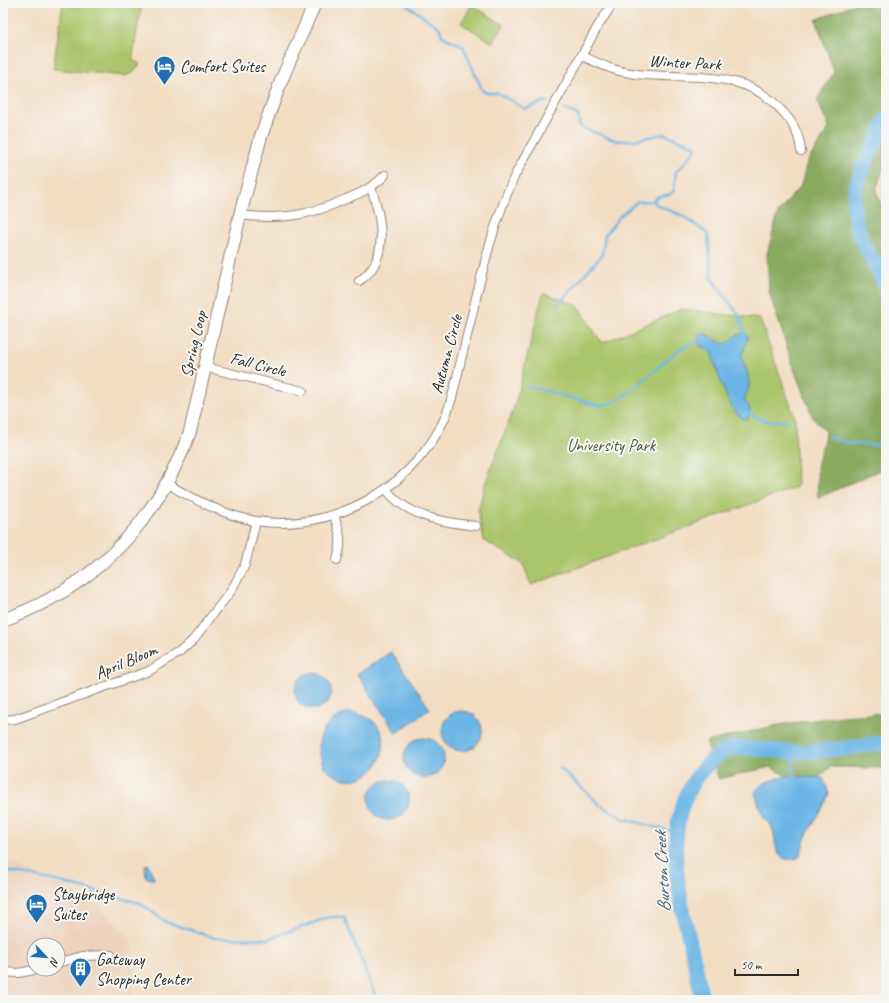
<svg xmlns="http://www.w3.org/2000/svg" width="889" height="1003" viewBox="0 0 889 1003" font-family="Caveat,sans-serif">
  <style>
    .built { fill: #eed1bb; fill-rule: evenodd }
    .green { fill: #abc56b; stroke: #6b784b }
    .forest { fill: #88aa5f; stroke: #5a6a45 }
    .water { fill: #6cb6e5; stroke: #4c7088 }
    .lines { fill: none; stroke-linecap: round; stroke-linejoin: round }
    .stream { stroke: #6cb6e5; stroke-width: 2.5 }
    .river { stroke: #6cb6e5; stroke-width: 15 }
    .street-casing { stroke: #8f8476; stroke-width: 10 }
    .secondary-casing { stroke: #8f8476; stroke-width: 14 }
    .street { stroke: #fff; stroke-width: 8 }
    .secondary { stroke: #fff; stroke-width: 12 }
    .labels { text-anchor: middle; stroke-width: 4; stroke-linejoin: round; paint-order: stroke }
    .street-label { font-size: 17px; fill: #2b2b2b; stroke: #f6f6f2 }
    .poi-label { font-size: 17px; fill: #2b2b2b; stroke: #f6f6f2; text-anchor: start }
    .park-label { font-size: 17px; fill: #51593e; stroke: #f6f6f2 }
    .water-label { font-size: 18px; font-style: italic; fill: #425c6c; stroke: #f6f6f2 }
  </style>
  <rect width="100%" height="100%" fill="#f6f6f2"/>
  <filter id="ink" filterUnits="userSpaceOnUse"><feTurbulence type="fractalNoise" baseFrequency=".025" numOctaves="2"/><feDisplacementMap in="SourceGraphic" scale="8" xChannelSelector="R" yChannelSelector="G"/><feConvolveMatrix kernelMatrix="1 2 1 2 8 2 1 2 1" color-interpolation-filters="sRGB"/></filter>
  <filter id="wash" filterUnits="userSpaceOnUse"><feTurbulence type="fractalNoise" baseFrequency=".012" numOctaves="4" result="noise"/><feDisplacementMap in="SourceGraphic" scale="16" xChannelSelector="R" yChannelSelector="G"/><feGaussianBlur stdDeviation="0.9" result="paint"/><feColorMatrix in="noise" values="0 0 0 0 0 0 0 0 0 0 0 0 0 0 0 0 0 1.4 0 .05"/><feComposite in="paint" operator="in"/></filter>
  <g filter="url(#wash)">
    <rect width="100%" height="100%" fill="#f3ddc2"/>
    <path class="built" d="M 3,859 L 95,903 L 131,940 L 134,991 L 136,1000 L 3,1000 ZM 34,945 L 58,945 L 58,969 L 34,969 Z"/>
    <g class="green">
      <path d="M 63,3 L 142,3 L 132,60 L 140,64 L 133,73 L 125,76 L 53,69 Z"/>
      <path d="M 472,5 L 504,25 L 493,43 L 461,23 Z"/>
      <path d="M 543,293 L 577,305 L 602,343 L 682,309 L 760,319 L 795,418 L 797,487 L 531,585 L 523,563 L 484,541 L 478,512 L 485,484 L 514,408 Z"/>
    </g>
    <g class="forest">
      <path d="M 856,3 L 886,3 L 886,159 L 876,190 L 886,218 L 886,469 L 882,469 L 818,498 L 817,467 L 826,432 L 813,418 L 795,372 L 769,292 L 767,254 L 778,213 L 801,185 L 807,162 L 829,128 L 817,100 L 834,72 L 816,20 Z"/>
      <path d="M 886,713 L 886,767 L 884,768 L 831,767 L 819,777 L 810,778 L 787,776 L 770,767 L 719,779 L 706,742 L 778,725 L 842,716 Z"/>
    </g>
    <g class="water">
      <path d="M 705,333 L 721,343 L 727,344 L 737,335 L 745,333 L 748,338 L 741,357 C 745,366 750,376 749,386 C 748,392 744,396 745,402 L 750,407 L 748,419 C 730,422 716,366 711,352 L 700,346 L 698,336 Z"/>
      <path d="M 391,652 L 430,709 L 396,733 L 357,674 Z"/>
      <circle cx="313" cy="691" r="18"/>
      <circle cx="462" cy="731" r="20"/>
      <path d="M 349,712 C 357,714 368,716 374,722 C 397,744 374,788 341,778 C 334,776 325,770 323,764 C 312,739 325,720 349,712 Z"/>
      <circle cx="424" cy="758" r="20"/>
      <path d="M 787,776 L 823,778 L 829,793 C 824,809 814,820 807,835 C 803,842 803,852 798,858 C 769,865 779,839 771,826 C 770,823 766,822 765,819 C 760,812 758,801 755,793 C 760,781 776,779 787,776 Z"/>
      <circle cx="389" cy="800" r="20"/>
      <path d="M 148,864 L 154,878 L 153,880 L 146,877 L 145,865 Z"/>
    </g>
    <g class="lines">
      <g class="stream">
        <path d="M 404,3 L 440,28 L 442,36 L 463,46 L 482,90 L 486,93 L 498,93 L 525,109 L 546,101 L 548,102"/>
        <path d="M 653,201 L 657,205 L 683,216 L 708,234 L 712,279 L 738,314 L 745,333 L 744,336"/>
        <path d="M 558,305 L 602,255 L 605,235 L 620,216 L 637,202 L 653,201 L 657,197 L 670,194 L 674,191 L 676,172 L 695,151 L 695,146 L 664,134 L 634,140 L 617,141 L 580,127 L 578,115 L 564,109"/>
        <path d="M 528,386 L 600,406 C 636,402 675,337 702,342"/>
        <path d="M 746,412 L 766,421 L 790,421"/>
        <path d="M 829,437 L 848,443 L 886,446"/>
        <path d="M 793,752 L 794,777"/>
        <path d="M 560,768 L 600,805 L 622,818 L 676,833"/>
        <path d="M 3,871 L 52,880 L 140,903 L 166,922 L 215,938 L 268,939 L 330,917 L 344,917 L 377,1000"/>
      </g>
      <g class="river">
        <path d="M 886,119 C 867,169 838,188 864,245 C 871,259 881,272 886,288"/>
        <path d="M 702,1000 C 692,930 650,838 699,774 C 707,764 719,752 732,748 C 740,746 780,752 793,752 C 824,752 855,747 886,742"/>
      </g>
    </g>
  </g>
  <g filter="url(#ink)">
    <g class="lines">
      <defs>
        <g id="street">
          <path d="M 582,56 C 598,63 613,71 630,73 C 685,82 742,64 784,113 C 794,124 800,136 801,151"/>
          <path d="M 240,215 C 281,220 309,216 346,199 C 361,193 374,187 385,175"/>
          <path d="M 359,281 C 390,261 382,218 371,188"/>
          <path d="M 205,367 L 303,391"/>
          <path d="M 167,484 C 195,499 224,516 256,521 C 331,532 408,491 442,424 C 453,402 457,375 463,352 C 478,292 489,232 515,175 L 598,26 L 613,3"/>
          <path d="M 386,489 C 407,517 442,522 476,526"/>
          <path d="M 334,515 C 340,534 343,540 337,560"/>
          <path d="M 3,720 L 15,719 L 149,671 L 180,652 L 193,640 L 231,591 L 245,565 L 256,521"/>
          <path d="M 58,963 L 82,956 L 111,955"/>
          <path d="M 3,972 L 18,973 L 40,969"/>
        </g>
        <path id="secondary" d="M 3,620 C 95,587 156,523 190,432 L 240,215 L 261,136 L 281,81 L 315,3"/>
      </defs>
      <use href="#street" class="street-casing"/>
      <use href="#secondary" class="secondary-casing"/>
      <use href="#street" class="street"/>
      <use href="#secondary" class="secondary"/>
    </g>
  </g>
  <defs>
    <symbol id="hotel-pin" viewBox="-11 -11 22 30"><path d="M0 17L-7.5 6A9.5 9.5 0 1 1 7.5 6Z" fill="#1f6fb2" stroke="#f6f6f2"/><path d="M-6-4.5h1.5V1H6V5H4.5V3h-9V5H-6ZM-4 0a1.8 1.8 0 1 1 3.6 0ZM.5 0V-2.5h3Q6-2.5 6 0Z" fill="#fff"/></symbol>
    <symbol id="building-pin" viewBox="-11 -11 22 30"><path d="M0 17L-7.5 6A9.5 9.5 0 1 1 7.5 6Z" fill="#1f6fb2" stroke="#f6f6f2"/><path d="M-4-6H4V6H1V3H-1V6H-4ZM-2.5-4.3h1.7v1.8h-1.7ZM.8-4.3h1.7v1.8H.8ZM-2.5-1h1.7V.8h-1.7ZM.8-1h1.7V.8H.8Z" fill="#fff"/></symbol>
  </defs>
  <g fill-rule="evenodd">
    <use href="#hotel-pin" x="152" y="54" width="25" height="34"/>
    <use href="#hotel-pin" x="24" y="892" width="25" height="34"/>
    <use href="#building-pin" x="68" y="956" width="25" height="34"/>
  </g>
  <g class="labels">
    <g class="street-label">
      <text transform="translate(685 62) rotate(3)" y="6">Winter Park</text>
      <text transform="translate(193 344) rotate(-77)" y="6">Spring Loop</text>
      <text transform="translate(446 354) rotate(-75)" y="6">Autumn Circle</text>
      <text transform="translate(258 364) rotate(14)" y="6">Fall Circle</text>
      <text transform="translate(126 661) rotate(-23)" y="6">April Bloom</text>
    </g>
    <g class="poi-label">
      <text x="180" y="72">Comfort Suites</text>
      <text x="52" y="900">Staybridge<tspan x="52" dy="20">Suites</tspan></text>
      <text x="96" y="965">Gateway<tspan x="96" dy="20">Shopping Center</tspan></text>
    </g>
    <g class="park-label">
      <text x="611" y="451">University Park</text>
    </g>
    <g class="water-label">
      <text transform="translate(662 872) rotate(-93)" y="6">Burton Creek</text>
    </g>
  </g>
  <rect width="889" height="1003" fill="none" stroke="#f6f6f2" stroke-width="16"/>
  <g transform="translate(46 957) rotate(116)"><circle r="19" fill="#f6f6f2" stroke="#a5a5a2"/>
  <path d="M0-3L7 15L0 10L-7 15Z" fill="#1f6fb2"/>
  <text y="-6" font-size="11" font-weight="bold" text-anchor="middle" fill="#2b2b2b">N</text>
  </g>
  <path d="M735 969v6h63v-6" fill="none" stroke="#2b2b2b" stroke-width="2"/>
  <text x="741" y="969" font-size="12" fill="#2b2b2b" stroke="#f6f6f2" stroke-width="3" paint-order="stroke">50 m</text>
</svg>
